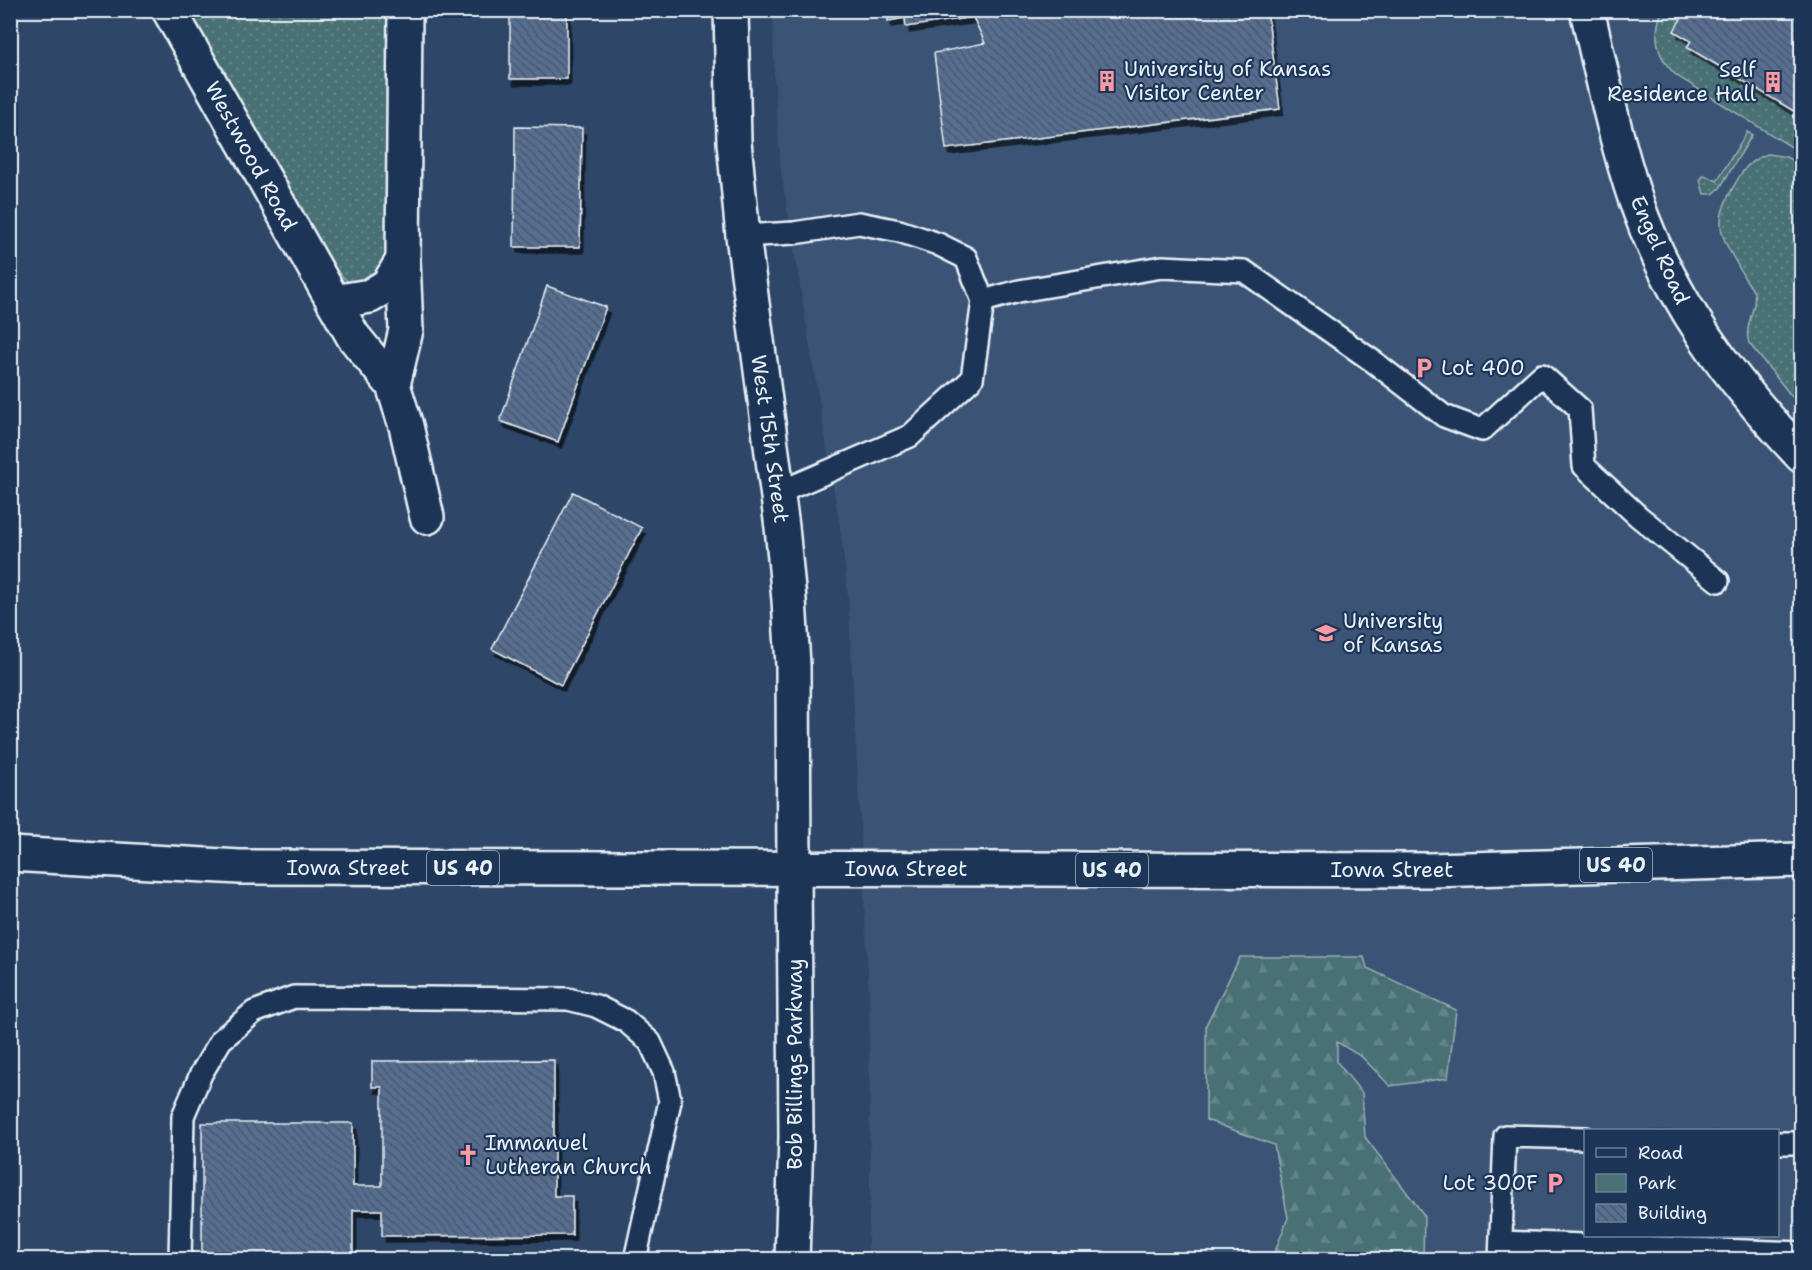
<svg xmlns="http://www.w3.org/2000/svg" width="1812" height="1270" viewBox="0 0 1812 1270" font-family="'Shantell Sans',sans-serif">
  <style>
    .built { fill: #3a5274; fill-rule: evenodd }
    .green { fill: url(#green-dots); stroke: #98b0b6; stroke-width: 1.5 }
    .forest { fill: url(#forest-firs); stroke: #98b0b6; stroke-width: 1.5 }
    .building { fill: url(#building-back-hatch); stroke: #e8f1f8; stroke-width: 1.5; filter: url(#shadow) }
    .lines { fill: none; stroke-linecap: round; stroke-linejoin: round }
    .service-casing { stroke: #e8f1f8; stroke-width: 26 }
    .minor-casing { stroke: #e8f1f8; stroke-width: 38 }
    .tertiary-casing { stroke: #e8f1f8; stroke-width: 38 }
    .secondary-casing { stroke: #e8f1f8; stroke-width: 38 }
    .trunk-casing { stroke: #e8f1f8; stroke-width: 38 }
    .service { stroke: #1d3557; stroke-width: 21 }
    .minor { stroke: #1d3557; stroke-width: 33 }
    .tertiary { stroke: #1d3557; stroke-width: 33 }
    .secondary { stroke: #1d3557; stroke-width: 33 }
    .trunk { stroke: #1d3557; stroke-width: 33 }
    .labels { text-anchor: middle; stroke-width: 4.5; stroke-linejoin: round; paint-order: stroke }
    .shield { fill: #1d3557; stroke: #abb9c8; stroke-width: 1.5 }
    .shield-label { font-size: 20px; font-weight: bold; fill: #e8f1f8 }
    .poi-label { font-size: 21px; fill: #e8f1f8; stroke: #1d3557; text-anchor: start }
    .street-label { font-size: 21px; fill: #e8f1f8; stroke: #1d3557 }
  </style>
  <defs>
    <pattern id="green-dots" width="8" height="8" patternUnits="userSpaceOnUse" patternTransform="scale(1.5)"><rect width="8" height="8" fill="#497074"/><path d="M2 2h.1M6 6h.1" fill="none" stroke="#638589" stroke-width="1.8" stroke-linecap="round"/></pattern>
    <pattern id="forest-firs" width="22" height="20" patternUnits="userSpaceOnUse" patternTransform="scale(1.5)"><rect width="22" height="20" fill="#497074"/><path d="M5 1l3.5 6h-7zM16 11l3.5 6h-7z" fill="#638589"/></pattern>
    <pattern id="building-back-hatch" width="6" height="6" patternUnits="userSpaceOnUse" patternTransform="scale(1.5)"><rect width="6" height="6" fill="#576e91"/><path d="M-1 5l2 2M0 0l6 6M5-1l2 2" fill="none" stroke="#4e596a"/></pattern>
    <filter id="shadow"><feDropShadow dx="3.5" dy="6" stdDeviation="0" flood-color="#0009"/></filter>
  </defs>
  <rect width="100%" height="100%" fill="#2e4668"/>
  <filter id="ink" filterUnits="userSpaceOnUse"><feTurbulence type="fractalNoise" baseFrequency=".0167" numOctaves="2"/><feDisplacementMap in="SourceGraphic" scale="12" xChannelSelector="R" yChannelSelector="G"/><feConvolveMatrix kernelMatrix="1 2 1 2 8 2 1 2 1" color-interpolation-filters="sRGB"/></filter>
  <g filter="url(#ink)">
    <path class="built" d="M 773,11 L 1801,11 L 1801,1259 L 867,1259 L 870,1194 L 869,995 L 848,597 L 841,534 L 781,172 L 774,76 ZM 1586,1130 L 1778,1130 L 1778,1236 L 1586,1236 Z"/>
    <g class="green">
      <path d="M 188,11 L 390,11 L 389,252 L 383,266 L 372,275 L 358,282 L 347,281 L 337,271 L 229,88 Z"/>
      <path d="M 1662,11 L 1686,11 L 1691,41 L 1687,48 L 1801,116 L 1801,153 L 1677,76 C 1657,58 1652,36 1662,11 Z"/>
      <path d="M 1747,132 L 1752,135 L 1720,188 L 1713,194 L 1704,194 L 1700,180 L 1704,175 L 1717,181 Z"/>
      <path d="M 1768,154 L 1786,157 L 1801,165 L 1801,408 L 1749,343 C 1743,327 1758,306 1754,293 C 1752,288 1747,282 1744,277 C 1723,237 1709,227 1735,184 C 1743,169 1751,159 1768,154 Z"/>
    </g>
    <path class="forest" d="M 1240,957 L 1364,957 L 1367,968 L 1456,1010 L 1448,1078 L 1390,1086 L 1362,1057 L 1337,1042 L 1337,1062 L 1362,1093 L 1365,1137 L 1424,1215 L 1423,1259 L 1272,1259 L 1288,1218 L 1274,1145 L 1206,1120 L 1206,1025 Z"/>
    <g class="building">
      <rect x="510" y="10" width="57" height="69"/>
      <path d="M 887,10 L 1022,10 L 906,27 L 905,18 L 888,21 Z"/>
      <path d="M 1022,10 L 1267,10 L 1280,109 L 946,149 L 934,53 L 985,43 L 973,17 Z"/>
      <path d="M 1686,10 L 1802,11 L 1802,116 L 1687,47 L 1691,41 L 1674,31 Z"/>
      <path d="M 515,127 L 582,128 L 580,247 L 514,247 Z"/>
      <path d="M 547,286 L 606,307 L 558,442 L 500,421 Z"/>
      <path d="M 573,492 L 642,528 L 561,685 L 492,649 Z"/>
      <path d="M 554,1060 L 554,1196 L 572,1196 L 572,1235 L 382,1236 L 382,1210 L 353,1210 L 353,1258 L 202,1258 L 202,1123 L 353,1123 L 353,1186 L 382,1186 L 382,1087 L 372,1087 L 372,1061 Z"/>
    </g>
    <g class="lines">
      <defs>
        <g id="service">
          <path d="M 743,236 L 794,233 L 859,223 L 899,231 L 938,244 L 966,258 L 983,301 L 972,379 L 910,436 L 778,493"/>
          <path d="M 983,301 L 1019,291 L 1162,267 L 1244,271 L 1374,362 L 1444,416 L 1482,430 L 1542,375 L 1580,409 L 1584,466 L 1638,516 L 1718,581"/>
          <path d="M 1778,1143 L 1802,1143"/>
          <path d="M 1501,1242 L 1802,1253"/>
          <path d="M 180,1260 L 183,1116 L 201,1074 L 221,1040 L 254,1012 L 294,997 L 568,999 L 596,1006 L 626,1021 L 650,1042 L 664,1072 L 670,1101 L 635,1260"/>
          <path d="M 1500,1260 L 1505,1136 L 1586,1138"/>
        </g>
        <g id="minor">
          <path d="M 169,10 L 353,336 L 393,385 L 406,426 L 427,517"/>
          <path d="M 1587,10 C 1602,74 1615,139 1636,201 C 1671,301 1730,380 1802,456"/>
          <path d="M 334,302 L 370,296 L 388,285 L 403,260"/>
          <path d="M 393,385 L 406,330 L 403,260 L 405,10"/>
        </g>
        <path id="tertiary" d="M 731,10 L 734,142 L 743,236 L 782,527 L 789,600 L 793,665 L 794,869"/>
        <path id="secondary" d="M 792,1260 L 796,1137 L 794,869"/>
        <path id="trunk" d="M 10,854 L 240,867 L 1430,870 L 1802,860"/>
      </defs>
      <use href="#service" class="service-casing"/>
      <use href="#minor" class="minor-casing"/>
      <use href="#tertiary" class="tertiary-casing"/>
      <use href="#secondary" class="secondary-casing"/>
      <use href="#trunk" class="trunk-casing"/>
      <use href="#service" class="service"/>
      <use href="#minor" class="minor"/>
      <use href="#tertiary" class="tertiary"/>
      <use href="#secondary" class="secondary"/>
      <use href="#trunk" class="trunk"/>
    </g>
  </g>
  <defs>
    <symbol id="building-bare" viewBox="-9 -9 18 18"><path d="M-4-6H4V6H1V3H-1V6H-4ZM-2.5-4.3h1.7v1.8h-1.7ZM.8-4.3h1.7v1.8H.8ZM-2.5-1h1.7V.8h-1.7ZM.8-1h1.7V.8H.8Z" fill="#ff9aa2" stroke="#1d3557" stroke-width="2.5" paint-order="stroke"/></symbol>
    <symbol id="parking-bare" viewBox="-9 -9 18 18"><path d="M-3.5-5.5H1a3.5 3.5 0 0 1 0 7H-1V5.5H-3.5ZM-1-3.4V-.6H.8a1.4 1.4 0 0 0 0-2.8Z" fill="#ff9aa2" stroke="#1d3557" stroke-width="2.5" paint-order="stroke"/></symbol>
    <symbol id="university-bare" viewBox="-9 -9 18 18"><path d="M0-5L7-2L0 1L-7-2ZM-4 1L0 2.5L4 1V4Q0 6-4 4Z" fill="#ff9aa2" stroke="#1d3557" stroke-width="2.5" paint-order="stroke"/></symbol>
    <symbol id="church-bare" viewBox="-9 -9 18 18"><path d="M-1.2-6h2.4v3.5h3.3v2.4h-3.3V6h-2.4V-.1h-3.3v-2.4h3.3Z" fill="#ff9aa2" stroke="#1d3557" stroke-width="2.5" paint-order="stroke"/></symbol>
  </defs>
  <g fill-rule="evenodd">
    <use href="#building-bare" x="1092" y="66" width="30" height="30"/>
    <use href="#building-bare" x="1758" y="67" width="30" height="30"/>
    <use href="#parking-bare" x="1409" y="353" width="30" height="30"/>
    <use href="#university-bare" x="1311" y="618" width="30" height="30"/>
    <use href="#church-bare" x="453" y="1140" width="30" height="30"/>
    <use href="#parking-bare" x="1540" y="1168" width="30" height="30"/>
  </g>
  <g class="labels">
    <g class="shield">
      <rect x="1580" y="848" width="72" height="34" rx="4.5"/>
      <rect x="427" y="851" width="72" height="34" rx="4.5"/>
      <rect x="1076" y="853" width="72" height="34" rx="4.5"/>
    </g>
    <g class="shield-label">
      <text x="1616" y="872">US 40</text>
      <text x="463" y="875">US 40</text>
      <text x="1112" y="877">US 40</text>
    </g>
    <g class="poi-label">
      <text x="1124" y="76">University of Kansas<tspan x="1124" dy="24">Visitor Center</tspan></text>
      <text x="1756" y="77" text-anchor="end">Self<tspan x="1756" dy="24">Residence Hall</tspan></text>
      <text x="1441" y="375">Lot 400</text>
      <text x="1343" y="628">University<tspan x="1343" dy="24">of Kansas</tspan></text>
      <text x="485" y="1150">Immanuel<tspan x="485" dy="24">Lutheran Church</tspan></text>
      <text x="1538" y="1190" text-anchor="end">Lot 300F</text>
    </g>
    <g class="street-label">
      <text transform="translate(251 156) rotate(61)" y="7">Westwood Road</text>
      <text transform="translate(1660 250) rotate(66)" y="7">Engel Road</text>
      <text transform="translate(770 439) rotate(82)" y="7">West 15th Street</text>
      <text x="348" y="875">Iowa Street</text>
      <text x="906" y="876">Iowa Street</text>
      <text x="1392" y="877">Iowa Street</text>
      <text transform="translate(795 1064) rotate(-90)" y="7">Bob Billings Parkway</text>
    </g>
  </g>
  <rect width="1812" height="1270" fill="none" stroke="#1d3557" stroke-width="36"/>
  <rect x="18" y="18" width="1776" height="1234" fill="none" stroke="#e8f1f8" stroke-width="2" filter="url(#ink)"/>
  <rect x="1584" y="1129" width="195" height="108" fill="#1d3557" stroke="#6e8097" stroke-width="1.5"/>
  <rect x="1596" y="1148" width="30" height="9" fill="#1d3557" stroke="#6e8097" stroke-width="1.5"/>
  <text x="1638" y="1159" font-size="18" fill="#e8f1f8">Road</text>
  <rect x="1596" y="1174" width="30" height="18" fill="#497074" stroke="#6e8097" stroke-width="1.5"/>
  <text x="1638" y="1189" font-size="18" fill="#e8f1f8">Park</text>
  <rect x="1596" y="1204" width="30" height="18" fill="url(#building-back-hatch)" stroke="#6e8097" stroke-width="1.5"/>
  <text x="1638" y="1219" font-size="18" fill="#e8f1f8">Building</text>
</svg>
